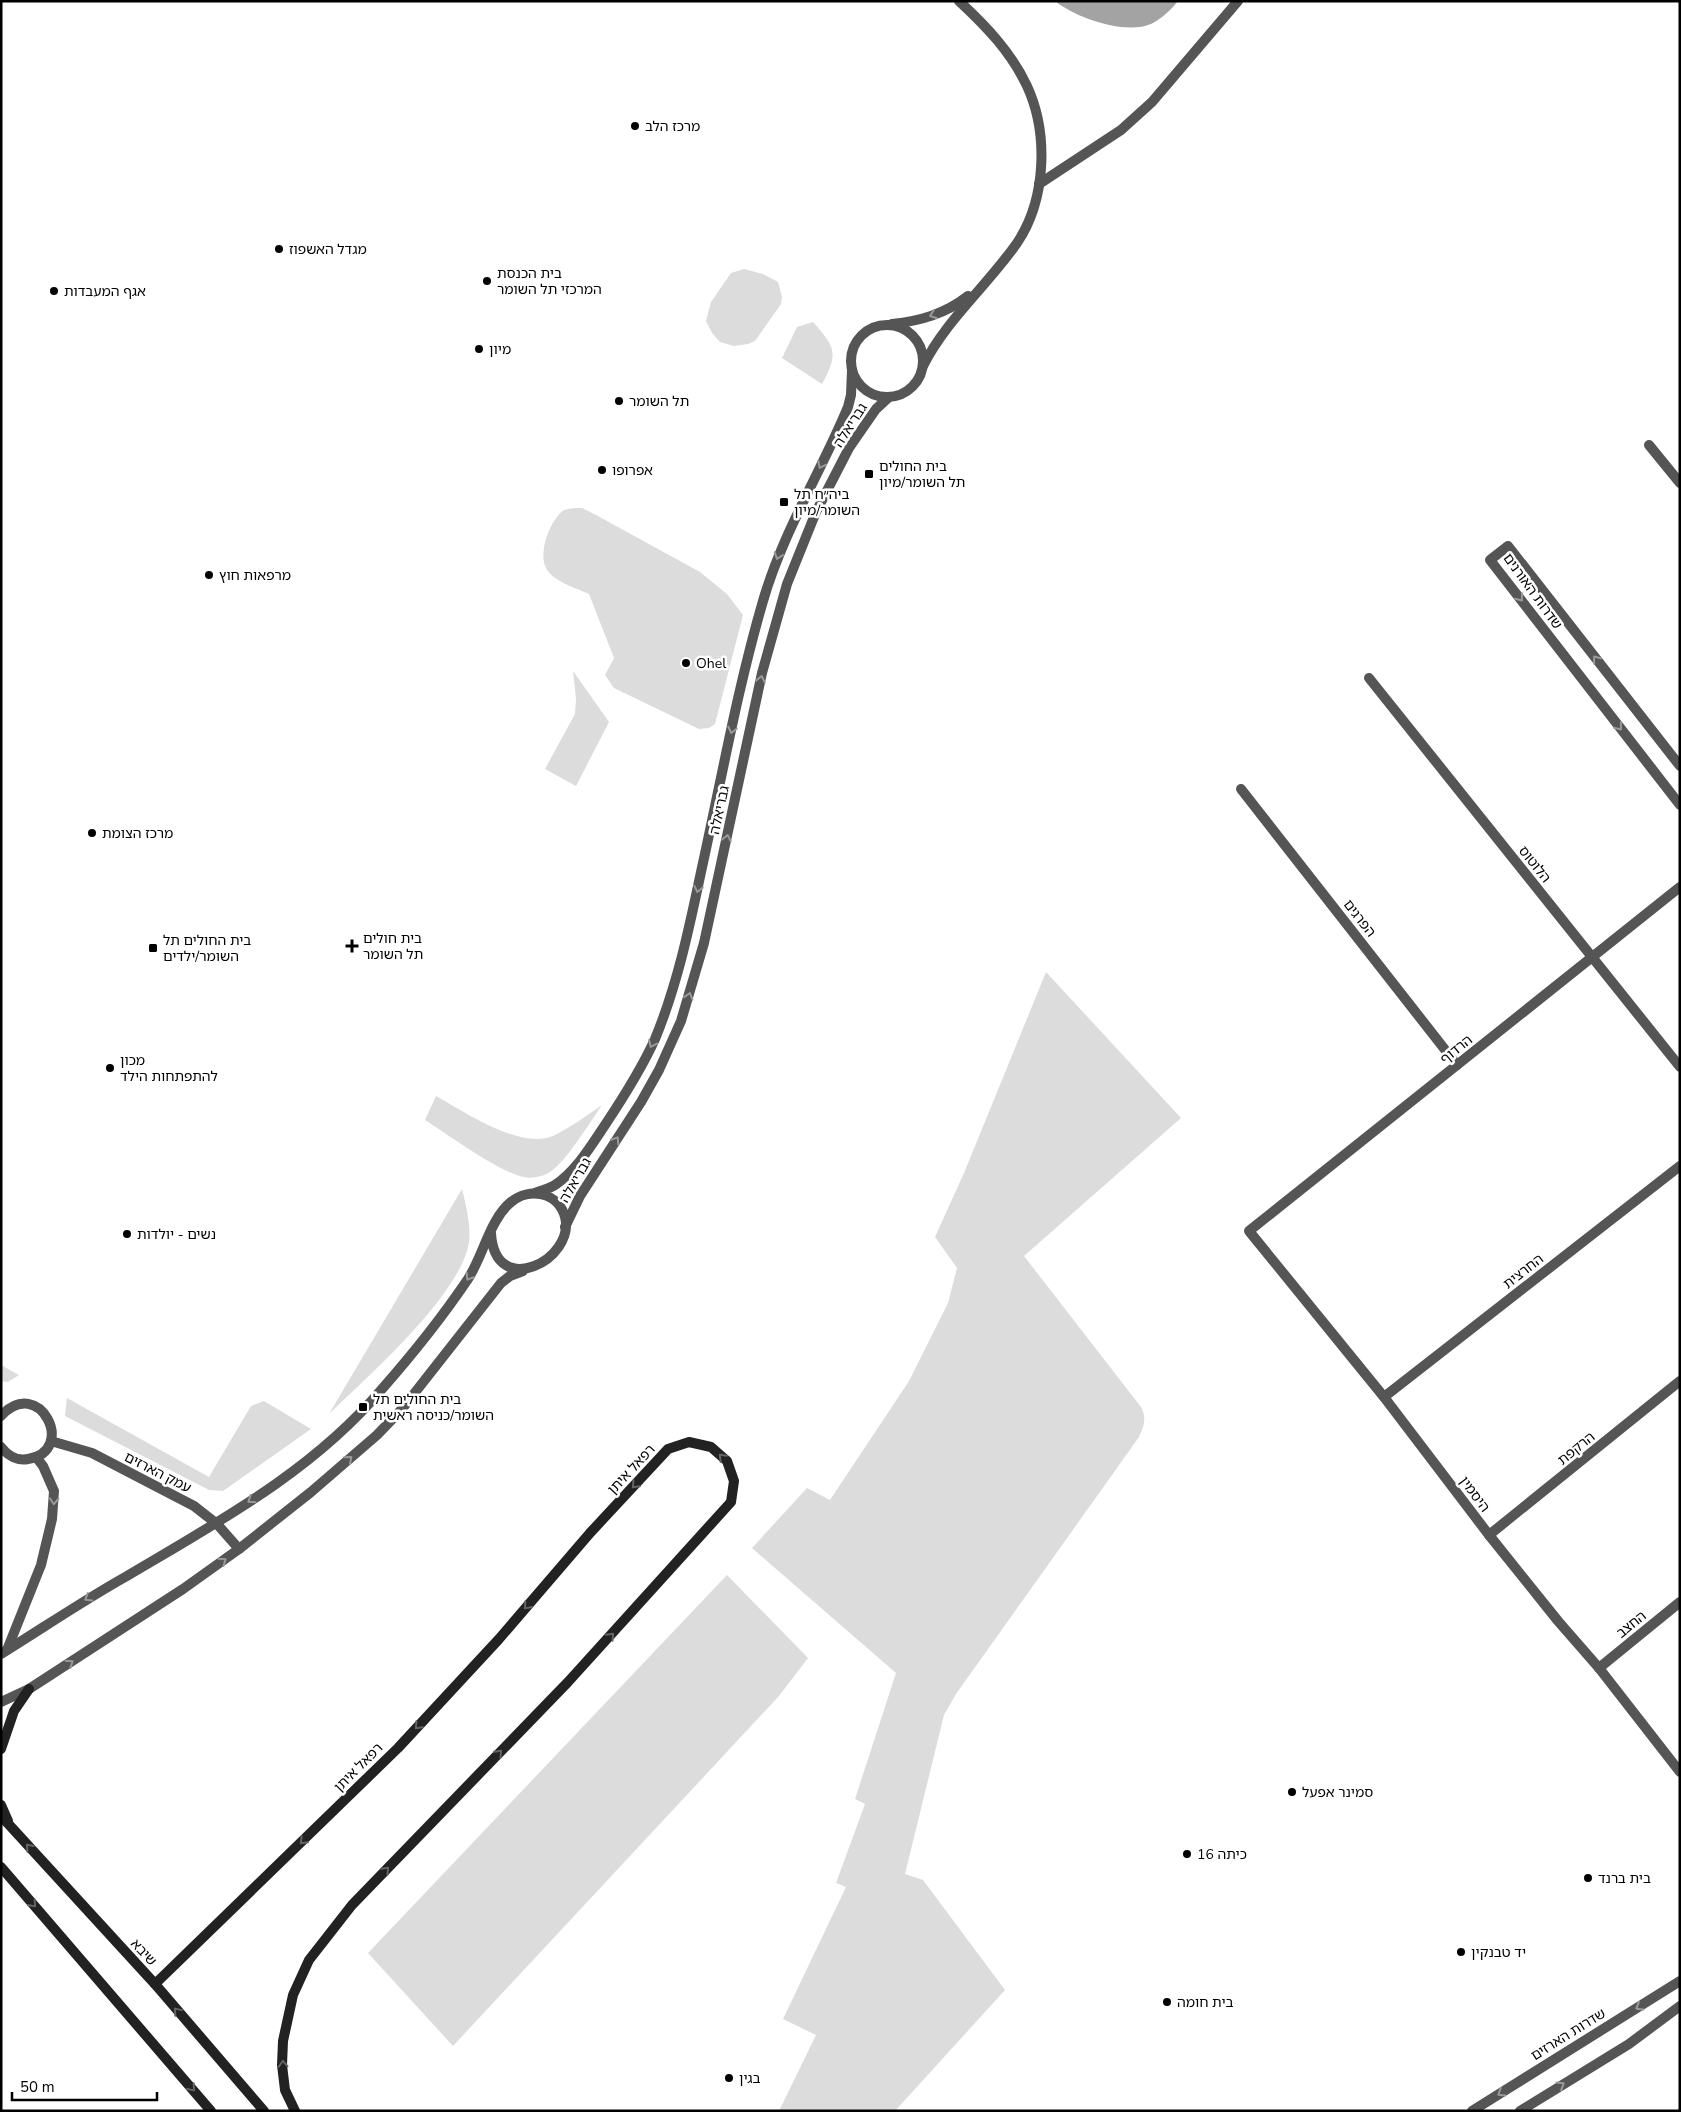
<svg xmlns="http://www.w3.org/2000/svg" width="1681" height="2112" viewBox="0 0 1681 2112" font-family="'Nunito Sans','Noto Sans Hebrew',sans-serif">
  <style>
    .green { fill: #dcdcdc }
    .water { fill: #a3a3a3 }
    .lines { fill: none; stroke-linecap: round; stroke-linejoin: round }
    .pedestrian { stroke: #555; stroke-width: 10 }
    .minor { stroke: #555; stroke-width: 10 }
    .tertiary { stroke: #555; stroke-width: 10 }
    .secondary { stroke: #222; stroke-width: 10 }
    .oneway { stroke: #999 }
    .oneway2 { stroke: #646464 }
    .poi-dot { fill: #000; stroke: #fff; stroke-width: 2 }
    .labels { text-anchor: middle; stroke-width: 5; stroke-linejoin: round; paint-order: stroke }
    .poi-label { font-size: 14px; fill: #000; stroke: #fff; text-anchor: start }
    .street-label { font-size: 14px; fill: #000; stroke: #fff }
  </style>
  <rect width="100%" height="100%" fill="#fff"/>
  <g class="green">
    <path d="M 744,269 L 763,274 L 778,282 L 782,297 L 781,304 L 755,341 L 748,344 L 734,346 L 720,342 L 712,333 L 706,321 L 711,302 L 731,273 Z"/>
    <path d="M 813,322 C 835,347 839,353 822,384 L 782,358 L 797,327 Z"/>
    <path d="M 575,508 L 582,508 L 596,515 L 700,572 L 727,594 L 743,615 L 715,724 L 709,728 L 699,729 L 614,688 L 605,675 L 614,658 L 589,594 C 576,588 552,581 546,568 C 538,552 550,520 564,510 C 567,509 572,508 575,508 Z"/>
    <path d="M 573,671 L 609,722 L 576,786 L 545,769 L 575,714 L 576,699 Z"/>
    <path d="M 1046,972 L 1181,1118 L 1024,1256 L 1141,1407 C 1147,1418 1144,1426 1139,1437 L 956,1694 L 944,1715 L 905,1874 L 923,1880 L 1005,1990 L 895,2111 L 779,2111 L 816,2035 L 783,2019 L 846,1887 L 836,1883 L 865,1804 L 855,1799 L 896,1673 L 752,1548 L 807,1488 L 830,1500 L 909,1381 L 948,1303 L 957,1268 L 935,1237 L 964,1173 Z"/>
    <path d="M 436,1096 C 465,1112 520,1150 553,1136 C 570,1128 586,1116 602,1105 C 590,1122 566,1162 550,1172 C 544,1176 532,1179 524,1177 C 498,1172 449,1135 425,1120 Z"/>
    <path d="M 462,1189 C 466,1206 471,1224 469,1242 C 461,1295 368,1376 329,1414 Z"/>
    <path d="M 1,1365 L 19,1375 L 8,1382 L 1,1381 Z"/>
    <path d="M 67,1398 L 209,1477 L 251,1406 L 264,1401 L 311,1429 L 223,1491 L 209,1490 L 65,1416 Z"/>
    <path d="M 727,1575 L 808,1658 L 779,1696 L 453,2046 L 368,1953 Z"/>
  </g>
  <path class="water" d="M 1055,1 L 1178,1 C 1171,10 1161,19 1151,24 C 1125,35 1076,18 1055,1 Z"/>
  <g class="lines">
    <path class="pedestrian" d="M 1039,184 L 1121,130 L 1152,102 L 1238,1"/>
    <g class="minor">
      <path d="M 1649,445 L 1680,483"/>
      <path d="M 1369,678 L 1680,1067"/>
      <path d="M 1680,766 L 1508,546 L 1490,560 L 1680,805"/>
      <path d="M 1241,789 L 1457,1065"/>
      <path d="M 1680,887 L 1249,1231 L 1384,1397 L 1489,1535 L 1558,1621 L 1599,1668 L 1680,1772"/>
      <path d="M 1384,1397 L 1680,1166"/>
      <path d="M 1,1416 C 39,1374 78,1451 28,1459 C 18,1461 8,1456 1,1447"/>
      <path d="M 51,1441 L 92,1453 L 194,1506 L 217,1524 L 239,1549"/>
      <path d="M 1489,1535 L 1680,1381"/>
      <path d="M 7,1650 L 41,1565 L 52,1519 L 54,1491 L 43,1466 L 36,1457"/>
      <path d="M 1599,1668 L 1680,1602"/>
    </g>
    <g class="tertiary">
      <path d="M 892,324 C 920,321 945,314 968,296"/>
      <circle cx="887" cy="361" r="36"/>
      <path d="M 923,366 C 946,320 987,286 1017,243 C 1046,200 1049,134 1027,86 C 1011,52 986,26 959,1"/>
      <path d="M 535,1193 C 541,1190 549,1189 555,1185 C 576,1171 591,1146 605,1125 C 623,1098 641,1070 655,1039 C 677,986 689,929 701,872 C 721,782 737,690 763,601 C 783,532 821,472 848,407 L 851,395 L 852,370"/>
      <path d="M 565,1227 L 580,1196 L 641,1102 L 659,1070 L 681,1021 L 704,943 L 762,673 L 787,584 L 816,512 L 849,448 L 876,409 L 889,397"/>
      <path d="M 1,1654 C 43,1628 84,1600 127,1576 C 218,1522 313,1471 382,1389 C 411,1356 443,1316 468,1279 C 483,1256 490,1219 511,1202 C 529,1187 558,1192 565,1217 C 576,1259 495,1301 491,1233"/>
      <path d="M 1,1702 L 29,1689 L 183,1589 L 239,1549 L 311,1492 L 377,1435 L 402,1409 L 501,1283 L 510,1276 L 523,1271"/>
      <path d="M 1472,2111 L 1680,1981"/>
      <path d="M 1520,2111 L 1629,2044 L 1680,2006"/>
    </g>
    <g class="secondary">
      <path d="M 1,1749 L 14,1711 L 29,1689"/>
      <path d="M 1,1805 L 8,1821"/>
      <path d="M 1,1816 L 155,1984 L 264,2111"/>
      <path d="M 1,1867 L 211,2111"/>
      <path d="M 155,1984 L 398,1748 L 499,1639 L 590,1533 L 668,1449 L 689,1442 L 711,1447 L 727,1461 L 734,1481 L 731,1502 L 568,1682 L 352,1905 L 309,1960 L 293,1995 L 283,2041 L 282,2065 L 285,2090 L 295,2111"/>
    </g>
  </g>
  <defs><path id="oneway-chevron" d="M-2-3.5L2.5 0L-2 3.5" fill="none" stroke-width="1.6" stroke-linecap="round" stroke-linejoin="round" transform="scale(1.25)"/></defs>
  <g class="oneway">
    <use href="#oneway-chevron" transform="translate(933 315) rotate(160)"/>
    <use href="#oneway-chevron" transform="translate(821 465) rotate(117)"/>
    <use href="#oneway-chevron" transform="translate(778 556) rotate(110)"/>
    <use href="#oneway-chevron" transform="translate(1520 598) rotate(52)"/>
    <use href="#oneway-chevron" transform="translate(1596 659) rotate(-128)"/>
    <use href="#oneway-chevron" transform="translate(761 679) rotate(-78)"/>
    <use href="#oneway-chevron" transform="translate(1619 727) rotate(52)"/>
    <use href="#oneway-chevron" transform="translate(732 730) rotate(102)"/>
    <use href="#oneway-chevron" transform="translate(727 838) rotate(-78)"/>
    <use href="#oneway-chevron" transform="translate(698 889) rotate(102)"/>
    <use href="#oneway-chevron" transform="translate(689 996) rotate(-73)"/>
    <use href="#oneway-chevron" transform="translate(652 1044) rotate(115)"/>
    <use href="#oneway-chevron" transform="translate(616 1140) rotate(-57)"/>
    <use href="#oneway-chevron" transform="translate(469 1277) rotate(122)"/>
    <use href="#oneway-chevron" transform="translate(349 1459) rotate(-41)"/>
    <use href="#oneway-chevron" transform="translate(251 1500) rotate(146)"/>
    <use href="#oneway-chevron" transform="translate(54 1501) rotate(93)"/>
    <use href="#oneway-chevron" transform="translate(223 1561) rotate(-35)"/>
    <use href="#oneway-chevron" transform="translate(88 1598) rotate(148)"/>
    <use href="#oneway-chevron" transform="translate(70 1663) rotate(-33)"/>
    <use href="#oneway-chevron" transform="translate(1639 2007) rotate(148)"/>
    <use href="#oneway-chevron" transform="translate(1561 2085) rotate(-32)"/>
    <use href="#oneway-chevron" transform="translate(1501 2093) rotate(148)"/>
  </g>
  <g class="oneway2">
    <use href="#oneway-chevron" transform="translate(722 1457) rotate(-135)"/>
    <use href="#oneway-chevron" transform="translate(635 1485) rotate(133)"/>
    <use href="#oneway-chevron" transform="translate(527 1606) rotate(131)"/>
    <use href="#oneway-chevron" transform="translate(611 1636) rotate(-47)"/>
    <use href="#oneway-chevron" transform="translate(418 1726) rotate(133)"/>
    <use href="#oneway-chevron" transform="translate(499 1753) rotate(-46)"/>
    <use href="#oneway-chevron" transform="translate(303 1841) rotate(135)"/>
    <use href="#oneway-chevron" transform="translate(29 1847) rotate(-132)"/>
    <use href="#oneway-chevron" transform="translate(386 1870) rotate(-46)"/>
    <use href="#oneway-chevron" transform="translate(33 1904) rotate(49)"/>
    <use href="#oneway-chevron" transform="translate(177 2011) rotate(-130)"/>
    <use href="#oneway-chevron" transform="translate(283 2064) rotate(-93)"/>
    <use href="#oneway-chevron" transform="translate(192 2088) rotate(49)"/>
  </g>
  <g class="poi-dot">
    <circle cx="635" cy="126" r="5"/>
    <circle cx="279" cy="249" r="5"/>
    <circle cx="487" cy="281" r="5"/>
    <circle cx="54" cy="291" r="5"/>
    <circle cx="479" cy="349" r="5"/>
    <circle cx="619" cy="401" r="5"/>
    <circle cx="602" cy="470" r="5"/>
    <rect x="864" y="469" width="10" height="10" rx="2.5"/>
    <rect x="779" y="497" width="10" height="10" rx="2.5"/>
    <circle cx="209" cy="575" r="5"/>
    <circle cx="686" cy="663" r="5"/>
    <circle cx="92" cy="833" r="5"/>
    <path d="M349.5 938.5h5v5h5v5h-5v5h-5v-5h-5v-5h5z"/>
    <rect x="148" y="943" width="10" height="10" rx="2.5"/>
    <circle cx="110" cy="1068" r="5"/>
    <circle cx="127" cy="1234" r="5"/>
    <rect x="358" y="1402" width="10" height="10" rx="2.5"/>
    <circle cx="1292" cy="1792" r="5"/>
    <circle cx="1187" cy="1854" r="5"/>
    <circle cx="1588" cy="1878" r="5"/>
    <circle cx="1461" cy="1952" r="5"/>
    <circle cx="1167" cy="2002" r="5"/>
    <circle cx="729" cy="2078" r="5"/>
  </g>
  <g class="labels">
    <g class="poi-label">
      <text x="645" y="131">מרכז הלב</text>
      <text x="289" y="254">מגדל האשפוז</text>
      <text x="497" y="278">בית הכנסת<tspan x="497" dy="16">המרכזי תל השומר</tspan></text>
      <text x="64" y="296">אגף המעבדות</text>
      <text x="489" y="354">מיון</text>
      <text x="629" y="406">תל השומר</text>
      <text x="879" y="471">בית החולים<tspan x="879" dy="16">תל השומר/מיון</tspan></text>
      <text x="612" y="475">אפרופו</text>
      <text x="794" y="499">ביה״ח תל<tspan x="794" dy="16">השומר/מיון</tspan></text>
      <text x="219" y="580">מרפאות חוץ</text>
      <text x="696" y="668">Ohel</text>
      <text x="102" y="838">מרכז הצומת</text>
      <text x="363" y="943">בית חולים<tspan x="363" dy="16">תל השומר</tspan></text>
      <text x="163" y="945">בית החולים תל<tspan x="163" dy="16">השומר/ילדים</tspan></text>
      <text x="120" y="1065">מכון<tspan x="120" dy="16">להתפתחות הילד</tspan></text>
      <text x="137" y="1239">נשים - יולדות</text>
      <text x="373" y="1404">בית החולים תל<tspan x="373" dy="16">השומר/כניסה ראשית</tspan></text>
      <text x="1302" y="1797">סמינר אפעל</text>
      <text x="1197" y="1859">כיתה 16</text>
      <text x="1598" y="1883">בית ברנד</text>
      <text x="1471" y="1957">יד טבנקין</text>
      <text x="1177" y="2007">בית חומה</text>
      <text x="739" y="2083">בגין</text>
    </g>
    <g class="street-label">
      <text transform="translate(850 425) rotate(-57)" y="5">גבריאלה</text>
      <text transform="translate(1533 591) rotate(54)" y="5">שדרות האורנים</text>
      <text transform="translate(719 810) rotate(-78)" y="5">גבריאלה</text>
      <text transform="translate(1535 864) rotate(51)" y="5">הלוטוס</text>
      <text transform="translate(1360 918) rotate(52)" y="5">הפרגים</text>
      <text transform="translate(1456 1049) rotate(-39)" y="5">הרדוף</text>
      <text transform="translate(575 1180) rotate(-60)" y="5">גבריאלה</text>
      <text transform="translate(1523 1271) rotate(-38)" y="5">החרצית</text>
      <text transform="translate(1576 1448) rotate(-39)" y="5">הרקפת</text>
      <text transform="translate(631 1469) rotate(-47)" y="5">רפאל איתן</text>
      <text transform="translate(158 1472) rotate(27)" y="5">עמק הארזים</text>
      <text transform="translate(1475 1494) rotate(53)" y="5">היסמין</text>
      <text transform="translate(1631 1624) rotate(-39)" y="5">החצב</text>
      <text transform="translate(358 1767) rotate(-45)" y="5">רפאל איתן</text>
      <text transform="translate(144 1952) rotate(47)" y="5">שיבא</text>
      <text transform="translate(1568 2034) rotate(-32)" y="5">שדרות הארזים</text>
    </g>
  </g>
  <rect width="1681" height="2112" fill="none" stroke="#000000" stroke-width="5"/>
  <path d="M12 2092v8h145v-8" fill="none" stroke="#000000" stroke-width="2.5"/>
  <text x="20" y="2092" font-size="15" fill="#000000" stroke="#ffffff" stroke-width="4" paint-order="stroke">50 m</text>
</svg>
